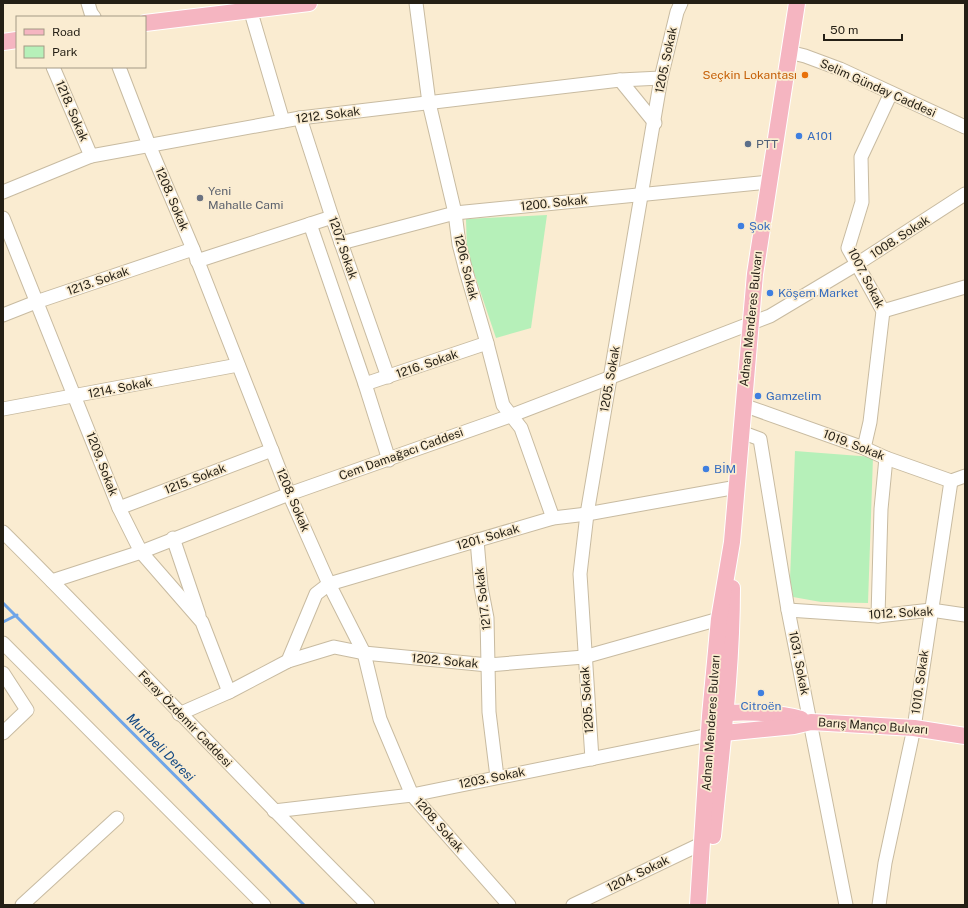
<svg xmlns="http://www.w3.org/2000/svg" width="968" height="908" viewBox="0 0 968 908" font-family="'Public Sans',sans-serif">
  <style>
    .green { fill: #b6f0b9 }
    .lines { fill: none; stroke-linecap: round; stroke-linejoin: round }
    .stream { stroke: #6fa5e8; stroke-width: 3 }
    .minor-casing { stroke: #c8bba1; stroke-width: 15 }
    .major-casing { stroke: #fff; stroke-width: 18 }
    .minor { stroke: #fff; stroke-width: 13 }
    .major { stroke: #f5b5c1; stroke-width: 16 }
    .food-dot { fill: #e8710a; stroke: #faecd1; stroke-width: 1.5 }
    .shop-dot { fill: #3f7fe0; stroke: #faecd1; stroke-width: 1.5 }
    .service-dot { fill: #5c6f8a; stroke: #faecd1; stroke-width: 1.5 }
    .worship-dot { fill: #6b7280; stroke: #faecd1; stroke-width: 1.5 }
    .labels { text-anchor: middle; stroke-width: 3.5; stroke-linejoin: round; paint-order: stroke }
    .street-label { font-size: 12px; fill: #241f15; stroke: #faecd1 }
    .food-label { font-size: 12px; fill: #c56008; stroke: #faecd1; text-anchor: end }
    .shop-label { font-size: 12px; fill: #366cbe; stroke: #faecd1; text-anchor: start }
    .service-label { font-size: 12px; fill: #4e5e75; stroke: #faecd1; text-anchor: start }
    .worship-label { font-size: 12px; fill: #5b616d; stroke: #faecd1; text-anchor: start }
    .water-label { font-size: 13px; font-style: italic; fill: #114884; stroke: #faecd1 }
  </style>
  <rect width="100%" height="100%" fill="#faecd1"/>
  <g class="green">
    <path d="M 547,215 L 531,328 L 496,338 L 467,252 L 466,219 Z"/>
    <path d="M 795,451 L 873,457 L 868,603 L 821,602 L 793,597 L 790,579 Z"/>
  </g>
  <g class="lines">
    <g class="stream">
      <path d="M 3,603 L 304,905"/>
      <path d="M 3,622 L 17,615"/>
    </g>
    <defs>
      <g id="minor">
        <path d="M 88,3 L 91,13 L 94,17"/>
        <path d="M 416,3 L 429,103 L 455,213 L 459,244 L 466,271 L 487,343 L 503,405 L 521,428 L 553,518"/>
        <path d="M 250,9 L 283,121"/>
        <path d="M 789,52 L 805,56 L 840,69 L 965,127"/>
        <path d="M 53,67 L 91,156"/>
        <path d="M 119,67 L 149,145 L 193,249 L 289,494 L 329,584 L 364,653 L 380,719 L 412,795 L 509,905"/>
        <path d="M 620,80 L 655,123"/>
        <path d="M 300,118 L 332,217 L 388,377"/>
        <path d="M 3,192 L 91,156 L 300,118 L 620,80 L 661,78"/>
        <path d="M 3,218 L 119,508 L 141,552 L 202,622 L 229,692"/>
        <path d="M 310,224 L 365,384 L 389,460"/>
        <path d="M 341,243 L 455,213 L 769,182"/>
        <path d="M 197,261 L 332,217"/>
        <path d="M 883,311 L 965,287"/>
        <path d="M 3,315 L 36,302 L 193,249"/>
        <path d="M 365,384 L 487,343"/>
        <path d="M 743,405 L 864,448 L 886,458 L 951,481 L 965,476"/>
        <path d="M 3,409 L 238,365"/>
        <path d="M 741,432 L 760,439 L 788,610 L 846,905"/>
        <path d="M 864,448 L 870,422 L 883,311 L 848,248 L 862,202 L 861,157 L 891,93"/>
        <path d="M 119,508 L 272,450"/>
        <path d="M 3,532 C 127,655 245,783 368,905"/>
        <path d="M 173,538 L 199,615"/>
        <path d="M 477,540 L 481,587 L 487,618 L 489,712 L 497,777"/>
        <path d="M 52,581 L 141,552 L 289,494 L 510,416 L 770,316 L 857,264 L 965,194"/>
        <path d="M 788,610 L 878,616 L 931,610 L 965,615"/>
        <path d="M 878,616 L 881,509 L 886,458"/>
        <path d="M 3,643 L 264,905"/>
        <path d="M 288,661 L 316,594 L 329,584 L 553,518 L 587,514 L 737,487"/>
        <path d="M 3,673 L 27,710 L 3,733"/>
        <path d="M 179,714 L 229,692 L 288,661 L 334,647 L 364,653 L 488,665 L 584,657 L 719,619"/>
        <path d="M 592,759 L 580,574 L 587,514 L 661,78 L 677,12 L 681,3"/>
        <path d="M 274,811 L 412,795 L 709,735"/>
        <path d="M 22,905 L 117,818"/>
        <path d="M 573,905 L 703,843"/>
        <path d="M 879,905 L 885,863 L 914,728 L 951,481"/>
      </g>
      <g id="major">
        <path d="M 145,23 L 309,3"/>
        <path d="M 3,42 L 17,40"/>
        <path d="M 715,715 C 737,710 780,713 801,719"/>
        <path d="M 714,734 L 794,726 L 811,722 L 914,728 L 965,736"/>
        <path d="M 713,836 C 721,753 732,671 732,588"/>
        <path d="M 698,905 L 710,716 L 719,619 L 732,542 L 755,274 L 797,3"/>
      </g>
    </defs>
    <use href="#minor" class="minor-casing"/>
    <use href="#major" class="major-casing"/>
    <use href="#minor" class="minor"/>
    <use href="#major" class="major"/>
  </g>
  <circle class="food-dot" cx="805" cy="75" r="4"/>
  <g class="shop-dot">
    <circle cx="799" cy="136" r="4"/>
    <circle cx="741" cy="226" r="4"/>
    <circle cx="770" cy="293" r="4"/>
    <circle cx="758" cy="396" r="4"/>
    <circle cx="706" cy="469" r="4"/>
    <circle cx="761" cy="693" r="4"/>
  </g>
  <circle class="service-dot" cx="748" cy="144" r="4"/>
  <circle class="worship-dot" cx="200" cy="198" r="4"/>
  <g class="labels">
    <g class="street-label">
      <text transform="translate(666 60) rotate(-78)" y="4">1205. Sokak</text>
      <text transform="translate(878 88) rotate(24)" y="4">Selim Günday Caddesi</text>
      <text transform="translate(72 111) rotate(67)" y="4">1218. Sokak</text>
      <text transform="translate(328 115) rotate(-7)" y="4">1212. Sokak</text>
      <text transform="translate(172 199) rotate(67)" y="4">1208. Sokak</text>
      <text transform="translate(554 203) rotate(-6)" y="4">1200. Sokak</text>
      <text transform="translate(900 237) rotate(-33)" y="4">1008. Sokak</text>
      <text transform="translate(343 248) rotate(71)" y="4">1207. Sokak</text>
      <text transform="translate(466 267) rotate(76)" y="4">1206. Sokak</text>
      <text transform="translate(866 278) rotate(63)" y="4">1007. Sokak</text>
      <text transform="translate(98 281) rotate(-19)" y="4">1213. Sokak</text>
      <text transform="translate(751 319) rotate(-84)" y="4">Adnan Menderes Bulvarı</text>
      <text transform="translate(427 364) rotate(-19)" y="4">1216. Sokak</text>
      <text transform="translate(610 379) rotate(-80)" y="4">1205. Sokak</text>
      <text transform="translate(120 388) rotate(-11)" y="4">1214. Sokak</text>
      <text transform="translate(854 445) rotate(21)" y="4">1019. Sokak</text>
      <text transform="translate(401 454) rotate(-20)" y="4">Cem Damağacı Caddesi</text>
      <text transform="translate(102 464) rotate(69)" y="4">1209. Sokak</text>
      <text transform="translate(195 479) rotate(-21)" y="4">1215. Sokak</text>
      <text transform="translate(293 500) rotate(67)" y="4">1208. Sokak</text>
      <text transform="translate(488 537) rotate(-16)" y="4">1201. Sokak</text>
      <text transform="translate(483 599) rotate(-97)" y="4">1217. Sokak</text>
      <text transform="translate(901 613) rotate(-3)" y="4">1012. Sokak</text>
      <text transform="translate(445 661) rotate(5)" y="4">1202. Sokak</text>
      <text transform="translate(799 663) rotate(79)" y="4">1031. Sokak</text>
      <text transform="translate(920 682) rotate(-82)" y="4">1010. Sokak</text>
      <text transform="translate(587 700) rotate(-94)" y="4">1205. Sokak</text>
      <text transform="translate(185 719) rotate(46)" y="4">Feray Özdemir Caddesi</text>
      <text transform="translate(711 723) rotate(-86)" y="4">Adnan Menderes Bulvarı</text>
      <text transform="translate(873 726) rotate(4)" y="4">Barış Manço Bulvarı</text>
      <text transform="translate(492 778) rotate(-11)" y="4">1203. Sokak</text>
      <text transform="translate(439 825) rotate(49)" y="4">1208. Sokak</text>
      <text transform="translate(638 874) rotate(-26)" y="4">1204. Sokak</text>
    </g>
    <g class="food-label">
      <text x="797" y="79">Seçkin Lokantası</text>
    </g>
    <g class="shop-label">
      <text x="807" y="140">A101</text>
      <text x="749" y="230">Şok</text>
      <text x="778" y="297">Köşem Market</text>
      <text x="766" y="400">Gamzelim</text>
      <text x="714" y="473">BİM</text>
      <text x="761" y="710" text-anchor="middle">Citroën</text>
    </g>
    <g class="service-label">
      <text x="756" y="148">PTT</text>
    </g>
    <g class="worship-label">
      <text x="208" y="195">Yeni<tspan x="208" dy="14">Mahalle Cami</tspan></text>
    </g>
    <g class="water-label">
      <text transform="translate(161 747) rotate(45)" y="5">Murtbeli Deresi</text>
    </g>
  </g>
  <rect width="968" height="908" fill="none" stroke="#241f15" stroke-width="8"/>
  <rect x="16" y="16" width="130" height="52" fill="#faecd1" stroke="#a49a86"/>
  <rect x="24" y="29" width="20" height="6" fill="#f5b5c1" stroke="#a49a86"/>
  <text x="52" y="36" font-size="12" fill="#241f15">Road</text>
  <rect x="24" y="46" width="20" height="12" fill="#b6f0b9" stroke="#a49a86"/>
  <text x="52" y="56" font-size="12" fill="#241f15">Park</text>
  <path d="M824 34v6h78v-6" fill="none" stroke="#241f15" stroke-width="2"/>
  <text x="830" y="34" font-size="12" fill="#241f15" stroke="#faecd1" stroke-width="3" paint-order="stroke">50 m</text>
</svg>
